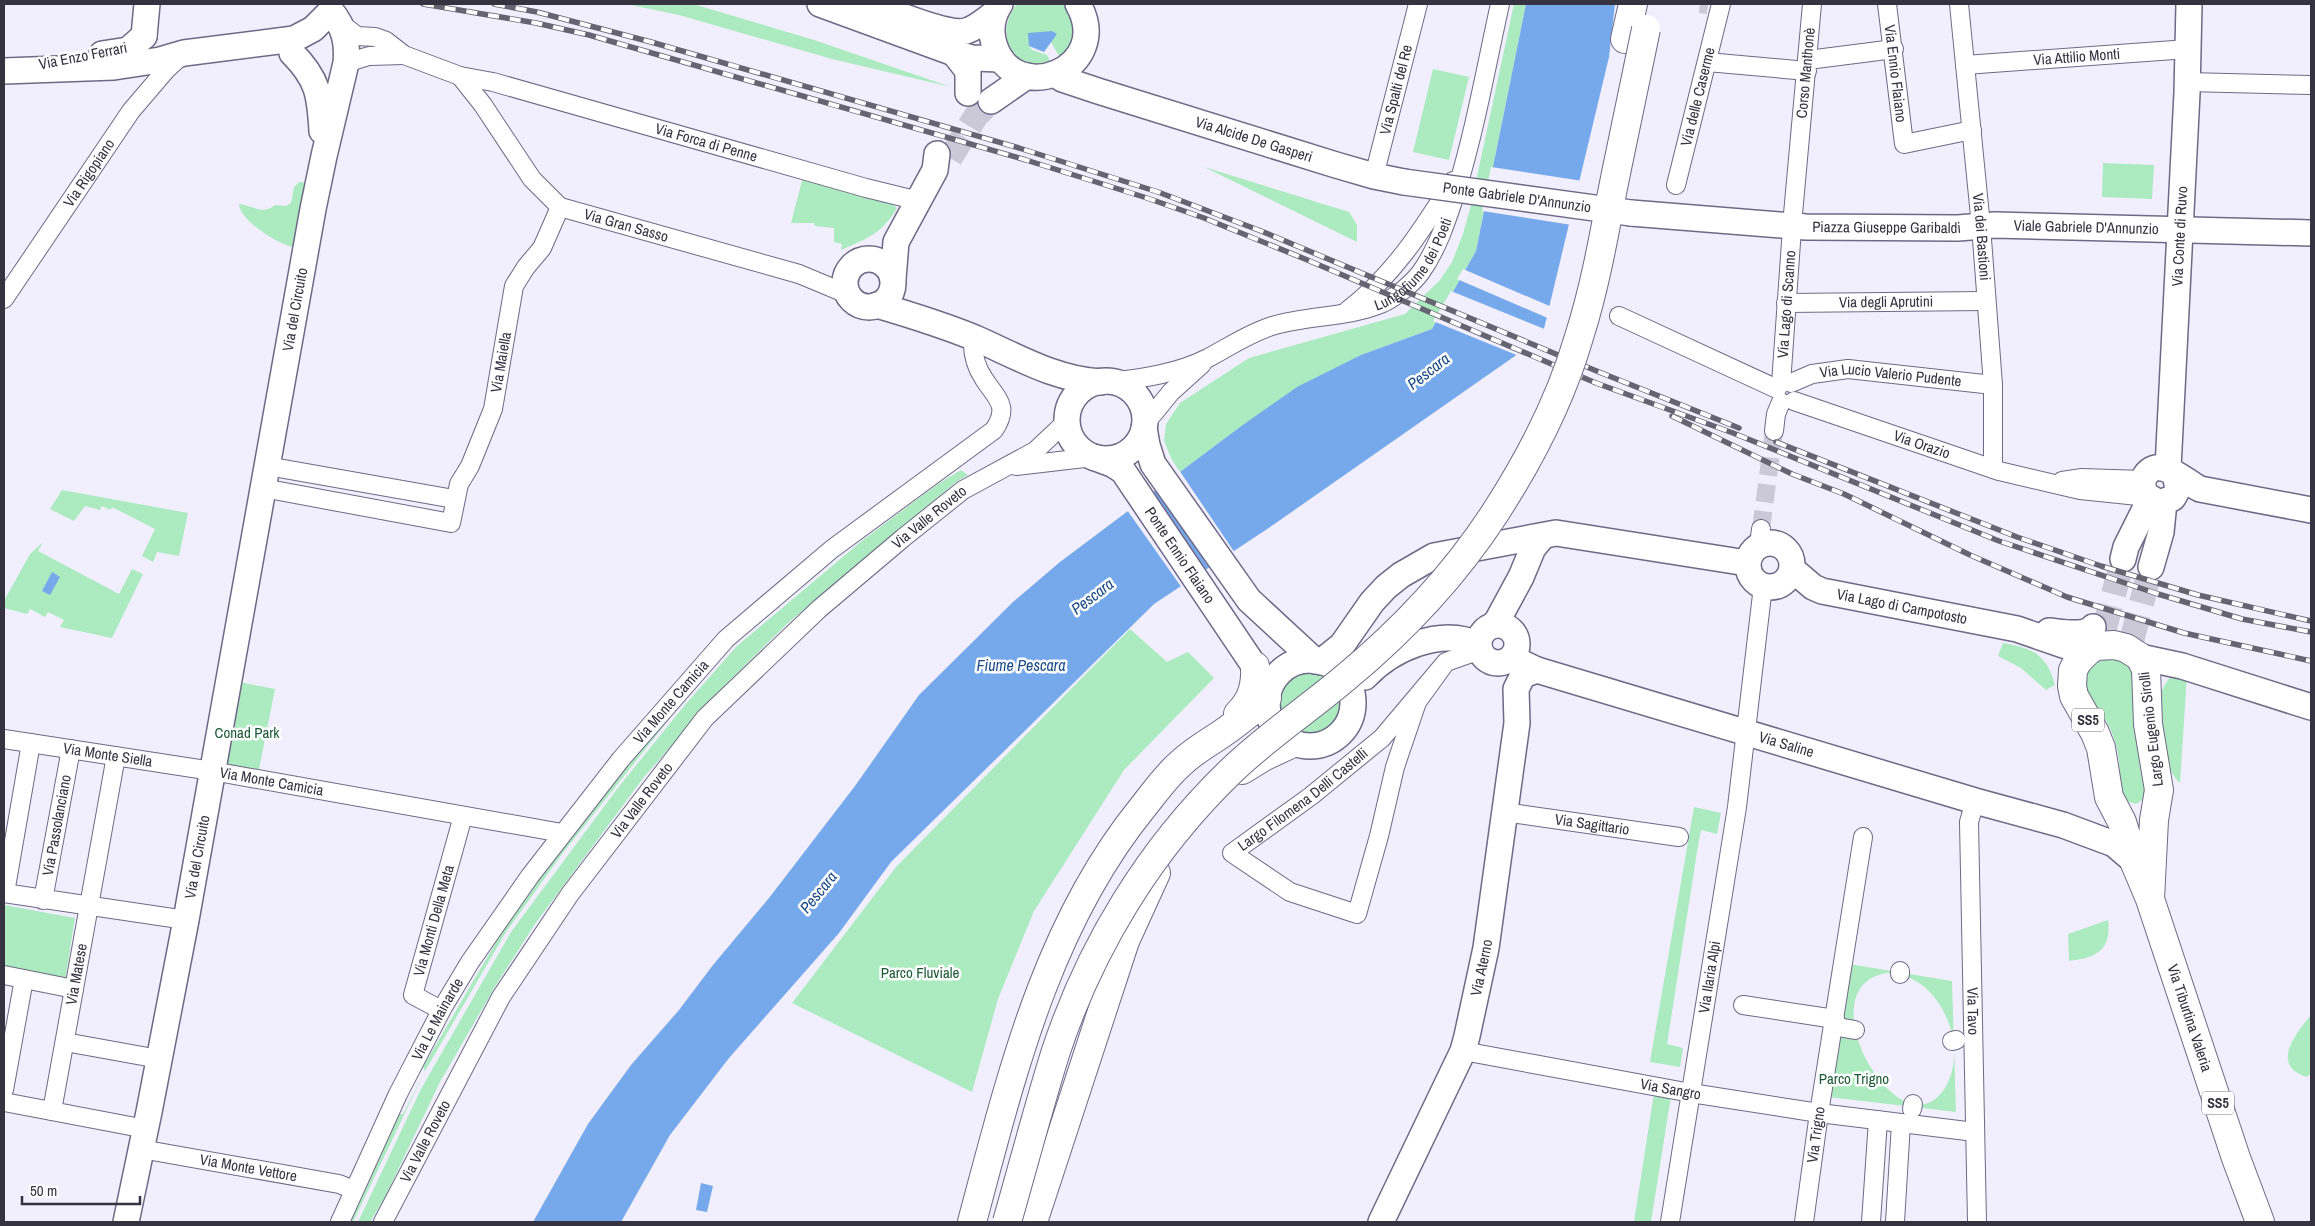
<svg xmlns="http://www.w3.org/2000/svg" width="2315" height="1226" viewBox="0 0 2315 1226" font-family="'Archivo Narrow',sans-serif">
  <style>
    .green { fill: #aceac0; fill-rule: evenodd }
    .water { fill: #76a9ec }
    .pier { fill: #f1effd }
    .lines { fill: none; stroke-linecap: round; stroke-linejoin: round }
    .street-tunnel { stroke: #cbc9d7; stroke-width: 18; stroke-dasharray: 18 9; stroke-linecap: butt }
    .secondary-tunnel { stroke: #cbc9d7; stroke-width: 25; stroke-dasharray: 25 12; stroke-linecap: butt }
    .street-casing { stroke: #6e6986; stroke-width: 20 }
    .secondary-casing { stroke: #6e6986; stroke-width: 28 }
    .primary-casing { stroke: #6e6986; stroke-width: 30 }
    .highway-casing { stroke: #6e6986; stroke-width: 30 }
    .street { stroke: #fff; stroke-width: 18 }
    .secondary { stroke: #fff; stroke-width: 25 }
    .primary { stroke: #fff; stroke-width: 28 }
    .highway { stroke: #fff; stroke-width: 28 }
    .rail-casing { stroke: #666471; stroke-width: 5.5 }
    .rail { stroke: #fff; stroke-width: 4; stroke-dasharray: 11; stroke-linecap: butt }
    .secondary-bridge-casing { stroke: #6e6986; stroke-width: 28; stroke-linecap: butt }
    .highway-bridge-casing { stroke: #6e6986; stroke-width: 30; stroke-linecap: butt }
    .secondary-bridge { stroke: #fff; stroke-width: 25 }
    .highway-bridge { stroke: #fff; stroke-width: 28 }
    .labels { text-anchor: middle; stroke-width: 5; stroke-linejoin: round; paint-order: stroke }
    .shield { fill: #fff; stroke: #727079; stroke-width: 1 }
    .shield-label { font-size: 14px; font-weight: bold; fill: #353340 }
    .street-label { font-size: 15px; fill: #353340; stroke: #fff }
    .park-label { font-size: 15px; fill: #1c5936; stroke: #fff }
    .water-label { font-size: 16px; font-style: italic; fill: #194a86; stroke: #fff }
  </style>
  <rect width="100%" height="100%" fill="#f1effd"/>
  <g class="green">
    <path d="M 626,4 L 693,4 L 814,40 L 951,87 L 832,59 L 679,15 Z"/>
    <path d="M 1017,4 L 1063,4 C 1074,14 1078,33 1071,46 C 1068,50 1063,55 1060,58 L 1051,42 L 1056,34 L 1029,46 L 1032,50 L 1047,55 L 1051,63 C 1012,72 993,33 1017,4 Z"/>
    <path d="M 1514,4 L 1526,4 L 1476,251 L 1432,329 L 1361,355 L 1240,427 L 1180,472 L 1172,460 L 1164,441 L 1166,424 L 1180,403 L 1249,358 L 1405,314 L 1440,280 L 1452,262 L 1463,234 L 1470,209 Z"/>
    <path d="M 1433,69 L 1469,77 L 1449,160 L 1413,152 Z"/>
    <path d="M 2103,163 L 2154,165 L 2152,199 L 2102,197 Z"/>
    <path d="M 1204,167 L 1349,212 L 1357,225 L 1357,242 Z"/>
    <path d="M 803,177 C 819,182 890,198 897,208 C 883,233 866,239 841,250 L 842,244 L 834,242 L 834,228 L 815,226 L 814,223 L 791,223 Z"/>
    <path d="M 299,182 L 303,182 L 307,187 L 295,244 L 292,247 C 277,243 240,221 239,204 C 253,205 262,216 275,205 L 286,206 L 291,203 L 294,187 Z"/>
    <path d="M 961,470 L 968,475 L 956,482 L 788,623 L 725,685 L 644,777 L 535,924 L 496,985 L 440,1082 L 385,1197 L 370,1222 L 358,1222 L 421,1089 L 511,932 L 617,789 L 684,706 L 737,646 L 863,540 L 938,484 Z"/>
    <path d="M 62,490 L 188,513 L 179,556 L 157,552 L 153,562 L 142,556 L 155,529 L 112,507 L 110,510 L 102,506 L 100,510 L 85,506 L 74,521 L 50,509 Z"/>
    <path d="M 865,534 L 735,644 L 682,703 L 562,854 L 506,932 L 425,1071 L 353,1222 L 347,1222 L 399,1114 L 403,1114 L 425,1071 L 423,1067 L 509,920 L 613,780 L 729,646 L 827,562 Z"/>
    <path d="M 43,542 L 38,551 L 119,594 L 132,569 L 143,574 L 112,638 L 60,627 L 64,620 L 48,612 L 45,617 L 30,609 L 27,614 L 4,608 L 4,601 L 30,554 Z"/>
    <path d="M 1130,629 L 1167,662 L 1188,652 L 1214,678 L 1124,770 L 1034,911 L 998,999 L 972,1092 L 792,1003 L 896,867 Z"/>
    <path d="M 2003,643 C 2032,648 2047,654 2055,685 L 2046,690 L 2021,668 L 1998,656 Z"/>
    <path d="M 2113,659 L 2120,659 L 2132,666 L 2147,788 L 2145,798 L 2136,804 L 2129,802 L 2122,795 C 2119,777 2121,760 2115,742 C 2112,731 2107,721 2100,711 C 2095,704 2087,697 2086,688 C 2083,670 2096,659 2113,659 Z"/>
    <circle cx="1309" cy="703" r="33"/>
    <path d="M 2173,674 L 2187,674 L 2180,783 C 2163,769 2155,715 2161,694 C 2163,686 2168,680 2173,674 Z"/>
    <path d="M 239,682 L 275,689 L 258,774 L 221,768 Z"/>
    <path d="M 1694,807 L 1721,813 L 1717,834 L 1701,830 L 1697,852 L 1667,1044 L 1683,1048 L 1680,1067 L 1650,1062 Z"/>
    <path d="M 4,905 L 75,918 L 65,981 L 4,970 Z"/>
    <path d="M 2108,920 C 2112,950 2096,958 2069,961 L 2068,934 Z"/>
    <path d="M 1849,964 L 1952,981 L 1956,1112 L 1829,1097 ZM 1886,973 C 1941,972 1972,1050 1943,1091 C 1898,1152 1804,988 1886,973 Z"/>
    <path d="M 2311,1015 L 2311,1074 L 2306,1077 C 2270,1065 2296,1033 2311,1015 Z"/>
    <path d="M 1654,1093 L 1671,1096 L 1651,1222 L 1634,1222 Z"/>
  </g>
  <g class="water">
    <path d="M 1526,4 L 1615,4 L 1609,57 L 1542,337 L 1273,525 L 1154,604 L 891,862 L 839,933 L 729,1058 L 670,1135 L 621,1222 L 533,1222 L 588,1124 L 631,1065 L 679,1010 L 713,965 L 769,898 L 855,786 L 919,695 L 1013,602 L 1060,562 L 1240,427 L 1297,387 L 1361,355 L 1432,329 L 1476,251 Z"/>
    <path d="M 1052,31 L 1057,34 L 1044,52 L 1029,46 L 1028,33 Z"/>
    <path d="M 52,572 L 60,577 L 50,595 L 42,591 Z"/>
    <path d="M 701,1183 L 713,1186 L 707,1212 L 696,1210 Z"/>
  </g>
  <g class="pier">
    <path d="M 1491,167 L 1583,181 L 1572,225 L 1482,211 Z"/>
    <path d="M 1463,269 L 1552,307 L 1550,319 L 1457,279 Z"/>
    <path d="M 1451,291 L 1547,330 L 1545,338 L 1519,356 L 1433,321 Z"/>
    <path d="M 1179,470 L 1235,553 L 1213,568 L 1156,488 Z"/>
    <path d="M 1151,492 L 1206,572 L 1182,588 L 1127,510 Z"/>
  </g>
  <g class="lines">
    <g class="street-tunnel">
      <path d="M 1700,4 L 1708,5"/>
      <path d="M 1761,529 L 1774,431"/>
    </g>
    <g class="secondary-tunnel">
      <path d="M 950,158 L 976,116 L 991,101"/>
      <path d="M 2104,630 L 2123,559"/>
      <path d="M 2132,639 L 2151,567"/>
    </g>
    <defs>
      <g id="street">
        <path id="s1" d="M 1887,4 L 1904,144 L 1972,130"/>
        <path id="s2" d="M 1959,4 L 1981,226 L 1993,385 L 1993,469"/>
        <path id="s3" d="M 340,23 L 357,36 L 375,37 L 386,41 L 404,55 L 460,76 L 493,82 L 866,188 L 919,201"/>
        <path d="M 1808,60 L 1894,49"/>
        <path d="M 1707,62 L 1807,71"/>
        <path d="M 346,63 L 369,56 L 404,55"/>
        <path id="s4" d="M 1965,65 L 2188,49"/>
        <path id="s5" d="M 460,76 L 483,105 L 532,179 L 560,207 L 799,274 L 847,294"/>
        <path d="M 2187,82 L 2311,85"/>
        <path id="s6" d="M 1374,176 L 1418,4"/>
        <path id="s7" d="M 1676,185 L 1721,4"/>
        <path id="s8" d="M 4,299 L 131,111 L 166,70 L 181,56"/>
        <path id="s9" d="M 1786,303 L 1985,301"/>
        <path d="M 1347,311 C 1394,275 1422,230 1453,181"/>
        <path d="M 1619,316 L 1777,389"/>
        <path id="s10" d="M 1112,382 C 1145,378 1178,373 1208,358 C 1229,347 1249,333 1272,326 C 1309,315 1347,318 1383,303 C 1396,297 1413,283 1421,272 C 1438,248 1447,219 1456,192 C 1475,131 1486,67 1500,4"/>
        <path id="s11" d="M 1791,383 L 1812,374 L 1848,369 L 1993,385"/>
        <path id="s12" d="M 1781,384 L 1793,214 L 1812,4"/>
        <path id="s13" d="M 1794,401 L 1999,471 L 2080,490 L 2148,497"/>
        <path d="M 1144,425 L 1171,392 L 1202,364"/>
        <path d="M 1774,431 L 1776,414 L 1781,402"/>
        <path d="M 267,466 L 454,499"/>
        <path d="M 1016,466 L 1093,457"/>
        <path d="M 2062,481 L 2082,478 L 2144,480"/>
        <path id="s14" d="M 263,488 L 451,523 L 459,484 L 470,466 L 493,409 L 514,286 L 526,267 L 542,248 L 560,207"/>
        <path d="M 1759,545 L 1761,529"/>
        <path id="s15" d="M 1446,662 L 1417,702 L 1395,767 L 1379,836 L 1357,914 L 1290,892 L 1232,853 L 1311,796 L 1382,738 L 1446,662 L 1480,650"/>
        <path id="s16" d="M 4,739 L 212,771 L 562,833"/>
        <path id="s17" d="M 1975,801 L 1969,822 L 1977,1222"/>
        <path id="s18" d="M 1504,812 L 1679,837"/>
        <path d="M 4,893 L 186,920"/>
        <path d="M 5,893 L 31,743"/>
        <path id="s19" d="M 43,900 L 71,749"/>
        <path d="M 1900,974 L 1900,971"/>
        <path d="M 4,975 L 74,989"/>
        <path d="M 1743,1005 L 1835,1019"/>
        <path id="s20" d="M 441,1010 L 413,995 L 463,816"/>
        <path d="M 1838,1027 L 1855,1030"/>
        <path d="M 1952,1041 L 1956,1040"/>
        <path d="M 65,1042 L 159,1059"/>
        <path id="s21" d="M 1463,1051 L 1691,1093 L 1819,1113 L 1975,1132"/>
        <path d="M 4,1090 L 24,979"/>
        <path d="M 4,1102 L 146,1129"/>
        <path d="M 1912,1109 L 1913,1104"/>
        <path id="s22" d="M 52,1111 L 116,756"/>
        <path id="s23" d="M 141,1149 L 339,1184 L 354,1190"/>
        <path id="s24" d="M 340,1222 L 398,1094 L 443,1007 L 470,962 L 530,876 L 621,759 L 726,639 L 832,549 L 994,430 C 1010,406 997,399 984,379 C 975,366 972,353 973,337"/>
        <path id="s25" d="M 383,1222 L 501,997 L 570,894 L 705,718 L 819,609 L 903,538 L 963,490 L 1035,451 L 1067,421"/>
        <path id="s26" d="M 1670,1222 L 1737,807 L 1763,586"/>
        <path id="s27" d="M 1804,1222 L 1819,1113 L 1863,837"/>
        <path d="M 1871,1222 L 1878,1120"/>
        <path d="M 1895,1222 L 1901,1123"/>
      </g>
      <g id="secondary">
        <path d="M 820,4 L 954,53 L 972,58 L 1001,59"/>
        <path d="M 870,4 C 891,11 946,36 966,31 C 977,28 986,19 995,13"/>
        <path d="M 1000,4 C 992,16 990,30 994,44 C 1013,109 1115,69 1078,4"/>
        <path d="M 144,36 L 147,4"/>
        <path d="M 292,53 C 318,79 320,95 322,131"/>
        <path d="M 954,53 L 968,71 L 968,93"/>
        <path d="M 102,54 L 128,50 L 144,36"/>
        <path d="M 4,71 L 114,67 L 160,60 L 184,53 L 294,39 L 313,29 L 331,11"/>
        <path id="s28" d="M 1056,74 L 1062,79 L 1098,91 L 1336,165 L 1374,176 L 1404,182"/>
        <path d="M 991,101 L 1027,76"/>
        <path id="s29" d="M 1631,213 L 1806,227 L 1958,228 L 1995,225 L 2311,233"/>
        <circle cx="869" cy="283" r="24"/>
        <path d="M 893,279 L 896,242 L 935,170 L 937,154"/>
        <path d="M 877,305 C 911,315 943,325 975,338 C 1016,356 1056,380 1101,382"/>
        <circle cx="1106" cy="420" r="39"/>
        <path d="M 1144,428 L 1147,445 L 1153,464 L 1249,600 L 1315,661"/>
        <path id="s30" d="M 1093,457 L 1112,464 L 1123,471 L 1265,682"/>
        <path id="s31" d="M 2168,468 L 2187,93 L 2189,4"/>
        <path d="M 2175,474 L 2178,489 L 2173,498 L 2159,503 L 2146,495 C 2143,489 2141,483 2145,476 C 2159,454 2185,482 2200,489 L 2311,510"/>
        <circle cx="1770" cy="565" r="22"/>
        <path d="M 2123,559 L 2126,547 L 2150,499"/>
        <path d="M 2151,567 L 2161,532 L 2164,502"/>
        <path id="s32" d="M 1792,569 L 1813,587 L 1822,591 L 2017,629 L 2069,647 L 2088,651"/>
        <circle cx="1498" cy="644" r="19"/>
        <path d="M 1495,625 L 1521,577 L 1533,548 L 1543,536"/>
        <path d="M 2049,631 C 2062,632 2084,637 2093,627"/>
        <path d="M 2140,657 L 2182,666 L 2311,707"/>
        <path id="s33" d="M 1512,658 L 1537,670 L 1975,801 L 2063,825 L 2114,844 L 2134,861"/>
        <circle cx="1310" cy="703" r="43"/>
        <path d="M 1321,662 L 1342,645 L 1372,602 L 1386,587 L 1401,575 L 1434,556 L 1556,533 L 1747,563"/>
        <path d="M 1365,677 C 1391,649 1441,626 1479,645"/>
        <path id="s34" d="M 126,1222 L 149,1112 L 186,920 L 313,209 L 324,156 L 346,63 C 348,42 344,27 331,11"/>
        <path id="s35" d="M 1381,1222 L 1463,1051 L 1467,1036 L 1486,948 L 1517,723 L 1516,689 L 1523,675 L 1537,670"/>
      </g>
      <g id="primary">
        <path id="s36" d="M 2150,899 L 2154,820 L 2159,790 L 2148,724 L 2146,669 L 2140,657 L 2126,648 L 2114,645 L 2096,646 L 2088,651 L 2078,661 L 2073,670 L 2072,686 L 2074,696 L 2095,733 L 2101,748 L 2109,797 L 2122,822 L 2134,861 L 2150,899 L 2236,1158 L 2260,1222"/>
      </g>
      <g id="highway">
        <path d="M 1625,39 L 1633,4"/>
        <path d="M 1238,714 C 1252,700 1256,686 1255,666"/>
        <path d="M 1242,770 L 1263,757 L 1293,743"/>
        <path d="M 972,1222 C 1011,1077 1046,926 1143,807 C 1155,792 1166,776 1180,764 C 1191,753 1206,744 1220,735 C 1236,724 1252,711 1267,698"/>
        <path d="M 1033,1222 L 1125,941 L 1156,873"/>
      </g>
    </defs>
    <use href="#street" class="street-casing"/>
    <use href="#secondary" class="secondary-casing"/>
    <use href="#primary" class="primary-casing"/>
    <use href="#highway" class="highway-casing"/>
    <use href="#street" class="street"/>
    <use href="#secondary" class="secondary"/>
    <use href="#primary" class="primary"/>
    <use href="#highway" class="highway"/>
    <defs>
      <g id="rail">
        <path d="M 423,4 L 536,23 L 589,35 L 1026,160 L 1147,198 L 1204,218 L 1305,259 L 1596,383 L 1733,433 L 1999,541 L 2158,594 L 2242,619 L 2311,632"/>
        <path d="M 494,4 L 537,12 L 651,42 L 1019,148 L 1158,192 L 1261,231 L 1599,372 L 1739,428"/>
        <path d="M 1672,416 L 1792,474 L 1844,494 L 1970,555 L 2067,597 L 2184,633 L 2311,661"/>
        <path d="M 1776,442 L 2017,537 L 2101,566 L 2198,595 L 2311,621"/>
      </g>
    </defs>
    <use href="#rail" class="rail-casing"/>
    <use href="#rail" class="rail"/>
    <defs>
      <g id="secondary-bridge">
        <path id="s37" d="M 1404,182 L 1631,213"/>
      </g>
      <path id="highway-bridge" d="M 1007,1222 C 1023,1166 1038,1109 1055,1054 C 1090,947 1150,849 1231,771 C 1266,737 1307,710 1345,678 C 1403,630 1454,576 1495,513 C 1530,459 1561,399 1579,337 C 1594,290 1603,241 1612,193 C 1623,138 1635,83 1646,29"/>
    </defs>
    <use href="#secondary-bridge" class="secondary-bridge-casing"/>
    <use href="#highway-bridge" class="highway-bridge-casing"/>
    <use href="#secondary-bridge" class="secondary-bridge"/>
    <use href="#highway-bridge" class="highway-bridge"/>
  </g>
  <g class="labels">
    <g class="shield">
      <rect x="2072" y="708.5" width="32" height="23" rx="4"/>
      <rect x="2202" y="1091.5" width="32" height="23" rx="4"/>
    </g>
    <g class="shield-label">
      <text x="2088" y="725">SS5</text>
      <text x="2218" y="1108">SS5</text>
    </g>
    <g class="street-label">
      <text transform="translate(83 56) rotate(-11)" y="5">Via Enzo Ferrari</text>
      <text dy="5" stroke="none"><textPath href="#s4" startOffset="112">Via Attilio Monti</textPath></text>
      <text dy="5" stroke="none"><textPath href="#s12" startOffset="312">Corso Manthonè</textPath></text>
      <text dy="5" stroke="none"><textPath href="#s1" startOffset="70">Via Ennio Flaiano</textPath></text>
      <text dy="5" stroke="none"><textPath href="#s6" startOffset="89">Via Spalti del Re</textPath></text>
      <text dy="5" stroke="none"><textPath href="#s7" startOffset="91">Via delle Caserme</textPath></text>
      <text dy="5" stroke="none"><textPath href="#s28" startOffset="209">Via Alcide De Gasperi</textPath></text>
      <text dy="5" stroke="none"><textPath href="#s3" startOffset="389">Via Forca di Penne</textPath></text>
      <text dy="5" stroke="none"><textPath href="#s8" startOffset="152">Via Rigopiano</textPath></text>
      <text dy="5" stroke="none"><textPath href="#s37" startOffset="114">Ponte Gabriele D'Annunzio</textPath></text>
      <text dy="5" stroke="none"><textPath href="#s5" startOffset="234">Via Gran Sasso</textPath></text>
      <text dy="5" stroke="none"><textPath href="#s29" startOffset="256">Piazza Giuseppe Garibaldi</textPath></text>
      <text dy="5" stroke="none"><textPath href="#s29" startOffset="456">Viale Gabriele D'Annunzio</textPath></text>
      <text dy="5" stroke="none"><textPath href="#s2" startOffset="234">Via dei Bastioni</textPath></text>
      <text dy="5" stroke="none"><textPath href="#s31" startOffset="232">Via Conte di Ruvo</textPath></text>
      <text dy="5" stroke="none"><textPath href="#s10" startOffset="335">Lungofiume dei Poeti</textPath></text>
      <text dy="5" stroke="none"><textPath href="#s9" startOffset="100">Via degli Aprutini</textPath></text>
      <text dy="5" stroke="none"><textPath href="#s12" startOffset="80">Via Lago di Scanno</textPath></text>
      <text dy="5" stroke="none"><textPath href="#s34" startOffset="928">Via del Circuito</textPath></text>
      <text dy="5" stroke="none"><textPath href="#s14" startOffset="361">Via Maiella</textPath></text>
      <text dy="5" stroke="none"><textPath href="#s11" startOffset="102">Via Lucio Valerio Pudente</textPath></text>
      <text dy="5" stroke="none"><textPath href="#s13" startOffset="135">Via Orazio</textPath></text>
      <text dy="5" stroke="none"><textPath href="#s25" startOffset="901">Via Valle Roveto</textPath></text>
      <text dy="5" stroke="none"><textPath href="#s30" startOffset="135">Ponte Ennio Flaiano</textPath></text>
      <text dy="5" stroke="none"><textPath href="#s32" startOffset="119">Via Lago di Campotosto</textPath></text>
      <text dy="5" stroke="none"><textPath href="#s24" startOffset="620">Via Monte Camicia</textPath></text>
      <text transform="translate(2151 729) rotate(-97)" y="5">Largo Eugenio Sirolli</text>
      <text dy="5" stroke="none"><textPath href="#s33" startOffset="288">Via Saline</textPath></text>
      <text dy="5" stroke="none"><textPath href="#s16" startOffset="105">Via Monte Siella</textPath></text>
      <text dy="5" stroke="none"><textPath href="#s16" startOffset="271">Via Monte Camicia</textPath></text>
      <text dy="5" stroke="none"><textPath href="#s15" startOffset="499">Largo Filomena Delli Castelli</textPath></text>
      <text dy="5" stroke="none"><textPath href="#s25" startOffset="496">Via Valle Roveto</textPath></text>
      <text dy="5" stroke="none"><textPath href="#s19" startOffset="76">Via Passolanciano</textPath></text>
      <text dy="5" stroke="none"><textPath href="#s18" startOffset="89">Via Sagittario</textPath></text>
      <text dy="5" stroke="none"><textPath href="#s34" startOffset="372">Via del Circuito</textPath></text>
      <text dy="5" stroke="none"><textPath href="#s20" startOffset="109">Via Monti Della Meta</textPath></text>
      <text dy="5" stroke="none"><textPath href="#s35" startOffset="275">Via Aterno</textPath></text>
      <text dy="5" stroke="none"><textPath href="#s22" startOffset="139">Via Matese</textPath></text>
      <text dy="5" stroke="none"><textPath href="#s26" startOffset="248">Via Ilaria Alpi</textPath></text>
      <text dy="5" stroke="none"><textPath href="#s17" startOffset="211">Via Tavo</textPath></text>
      <text dy="5" stroke="none"><textPath href="#s36" startOffset="696">Via Tiburtina Valeria</textPath></text>
      <text dy="5" stroke="none"><textPath href="#s24" startOffset="225">Via Le Mainarde</textPath></text>
      <text dy="5" stroke="none"><textPath href="#s21" startOffset="211">Via Sangro</textPath></text>
      <text dy="5" stroke="none"><textPath href="#s27" startOffset="88">Via Trigno</textPath></text>
      <text dy="5" stroke="none"><textPath href="#s25" startOffset="91">Via Valle Roveto</textPath></text>
      <text dy="5" stroke="none"><textPath href="#s23" startOffset="109">Via Monte Vettore</textPath></text>
    </g>
    <g class="park-label">
      <text x="247" y="738">Conad Park</text>
      <text x="920" y="978">Parco Fluviale</text>
      <text x="1854" y="1084">Parco Trigno</text>
    </g>
    <g class="water-label">
      <text transform="translate(1428 371) rotate(-38)" y="6">Pescara</text>
      <text transform="translate(1092 596) rotate(-37)" y="6">Pescara</text>
      <text x="1021" y="671">Fiume Pescara</text>
      <text transform="translate(818 892) rotate(-51)" y="6">Pescara</text>
    </g>
  </g>
  <rect width="2315" height="1226" fill="none" stroke="#353340" stroke-width="10"/>
  <path d="M22 1196v8h118v-8" fill="none" stroke="#353340" stroke-width="2.5"/>
  <text x="30" y="1196" font-size="15" fill="#353340" stroke="#ffffff" stroke-width="4" paint-order="stroke">50 m</text>
</svg>
